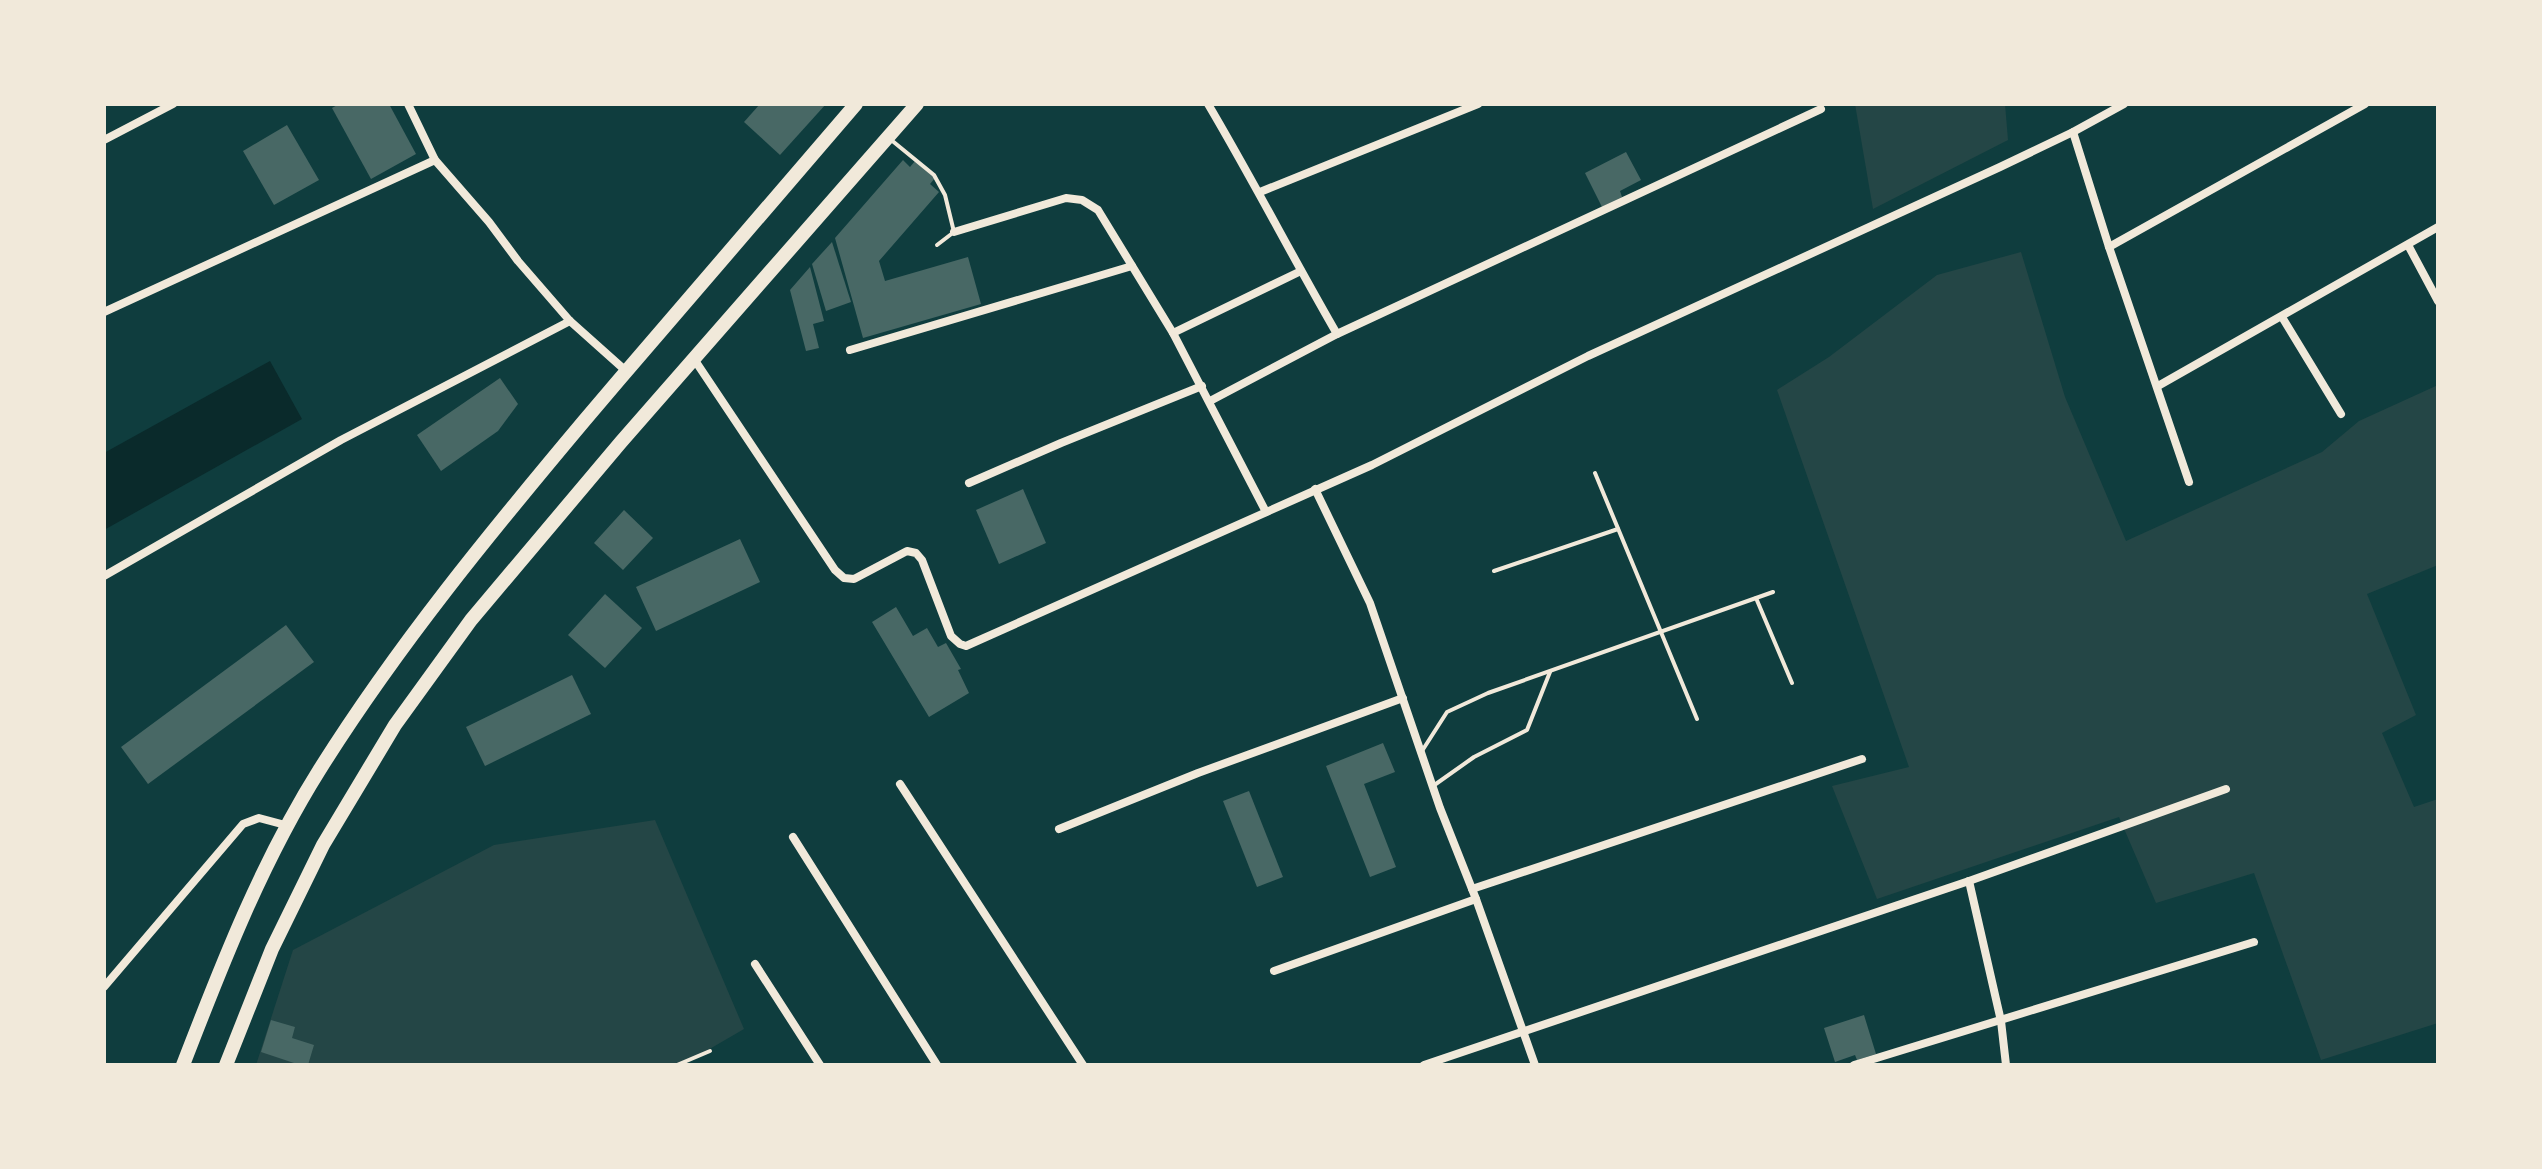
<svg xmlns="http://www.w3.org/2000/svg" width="2542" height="1169" viewBox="0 0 2542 1169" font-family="Inter,sans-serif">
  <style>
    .green { fill: #244646 }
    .water { fill: #0a2a2b }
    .building { fill: #486865 }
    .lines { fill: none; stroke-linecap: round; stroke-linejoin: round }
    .service { stroke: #f1e9da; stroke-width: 4 }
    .minor { stroke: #f1e9da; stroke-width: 8 }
    .primary { stroke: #f1e9da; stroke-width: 14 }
  </style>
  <rect width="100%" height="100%" fill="#0f3d3e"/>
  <g class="green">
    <path d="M 1855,104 L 2005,104 L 2008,140 L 1873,209 Z"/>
    <path d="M 2021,252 L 2065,397 L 2126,541 L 2322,452 L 2359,421 L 2438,385 L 2438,565 L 2367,594 L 2416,715 L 2382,733 L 2414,807 L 2438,799 L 2438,1023 L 2321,1060 L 2254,873 L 2156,903 L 2119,817 L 1877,899 L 1832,786 L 1909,767 L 1777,390 L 1829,357 L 1937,275 Z"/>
    <path d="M 655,820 L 744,1029 L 682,1065 L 256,1065 L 293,950 L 494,845 Z"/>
  </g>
  <path class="water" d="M 270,361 L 302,419 L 104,530 L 104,453 Z"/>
  <g class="building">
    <path d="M 339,104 L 389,104 L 416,154 L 371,179 L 332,108 Z"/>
    <path d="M 760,104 L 826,104 L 780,155 L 744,122 Z"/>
    <path d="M 287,125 L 319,180 L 274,205 L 243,151 Z"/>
    <path d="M 1626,152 L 1641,180 L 1620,191 L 1622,197 L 1602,207 L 1585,173 Z"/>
    <path d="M 903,160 L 910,167 L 915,161 L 935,178 L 930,184 L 939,192 L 879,261 L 885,281 L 968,257 L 981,304 L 863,338 L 835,238 Z"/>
    <path d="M 832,242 L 851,302 L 826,311 L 812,264 Z"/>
    <path d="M 810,267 L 824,321 L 813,324 L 819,348 L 806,351 L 790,290 Z"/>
    <path d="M 500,378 L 518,404 L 498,431 L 441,471 L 417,435 Z"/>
    <path d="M 1023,489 L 1046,543 L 999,564 L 976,510 Z"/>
    <path d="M 624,510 L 653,538 L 623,570 L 594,543 Z"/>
    <path d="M 740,539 L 760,582 L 656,631 L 636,587 Z"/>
    <path d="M 605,594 L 642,628 L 605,668 L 568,635 Z"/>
    <path d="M 896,607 L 913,636 L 927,628 L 938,647 L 946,643 L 961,669 L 958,670 L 969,693 L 929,717 L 872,622 Z"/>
    <path d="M 286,625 L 314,662 L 148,784 L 121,747 Z"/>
    <path d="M 572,675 L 591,714 L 485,766 L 466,727 Z"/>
    <path d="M 1383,743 L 1395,772 L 1364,784 L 1396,867 L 1370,877 L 1326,766 Z"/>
    <path d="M 1249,791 L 1283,877 L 1257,887 L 1223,801 Z"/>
    <path d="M 1864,1015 L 1876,1054 L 1857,1060 L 1855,1055 L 1835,1062 L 1824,1028 Z"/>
    <path d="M 271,1020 L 295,1027 L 292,1038 L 314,1045 L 308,1065 L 300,1065 L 261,1052 Z"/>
  </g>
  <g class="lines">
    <g class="service">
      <path d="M 890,139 L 934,175 L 945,195 L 954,232 L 937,245"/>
      <path d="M 1595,473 L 1697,719"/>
      <path d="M 1494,571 L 1618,529"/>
      <path d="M 1756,598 L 1792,683"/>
      <path d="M 1422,751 L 1447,712 L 1488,693 L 1773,592"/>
      <path d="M 1433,786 L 1474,757 L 1527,730 L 1550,672"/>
      <path d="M 677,1065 L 710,1051"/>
    </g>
    <g class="minor">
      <path d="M 408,104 L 435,160 L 489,222 L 518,261 L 570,321 L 626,371"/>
      <path d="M 1208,104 C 1253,180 1293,258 1337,334"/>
      <path d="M 2073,132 L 2109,247 L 2189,482"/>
      <path d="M 104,140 L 173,104"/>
      <path d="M 1260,192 L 1478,104"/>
      <path d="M 954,232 L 1066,198 L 1082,200 L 1098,210 L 1173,333 L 1266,512"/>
      <path d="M 2408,245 L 2438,301"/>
      <path d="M 2109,247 L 2365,104"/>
      <path d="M 104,312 L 435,160"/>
      <path d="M 2282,317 L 2341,414"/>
      <path d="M 1173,333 L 1301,271"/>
      <path d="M 850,350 L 1132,266"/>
      <path d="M 694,359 L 835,570 L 844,578 L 854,579 L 907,551 L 916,553 L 922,560 L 951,636 L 960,644 L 966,646 L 1372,465 L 1588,356 L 2000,167 L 2073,132 L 2124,104"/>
      <path d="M 2158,386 L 2438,227"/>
      <path d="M 1210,401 L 1337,334 L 1821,109"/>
      <path d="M 969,483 L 1061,443 L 1202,386"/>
      <path d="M 1315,489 L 1370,603 L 1440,808 L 1476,899 L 1535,1065"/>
      <path d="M 104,576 L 341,440 L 570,321"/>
      <path d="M 900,784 L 1083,1065"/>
      <path d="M 1059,829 L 1198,773 L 1403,698"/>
      <path d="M 793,837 L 937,1065"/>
      <path d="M 1969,881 L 2001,1021 L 2006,1065"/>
      <path d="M 1472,889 L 1862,759"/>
      <path d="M 755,964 L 820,1065"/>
      <path d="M 1274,971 L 1476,899"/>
      <path d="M 104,987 L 243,824 L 259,818 L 289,826"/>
      <path d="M 1424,1065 L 1969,881 L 2226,789"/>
      <path d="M 1854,1065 L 2254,942"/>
    </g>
    <g class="primary">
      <path d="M 183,1065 C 222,964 262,861 320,769 C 398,645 490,533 584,421 C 674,315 765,210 856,104"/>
      <path d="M 226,1065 L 272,949 L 323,845 L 395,725 L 471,620 L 621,442 L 917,104"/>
    </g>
  </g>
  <rect width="2542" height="1169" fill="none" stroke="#f1e9da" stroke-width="212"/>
</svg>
